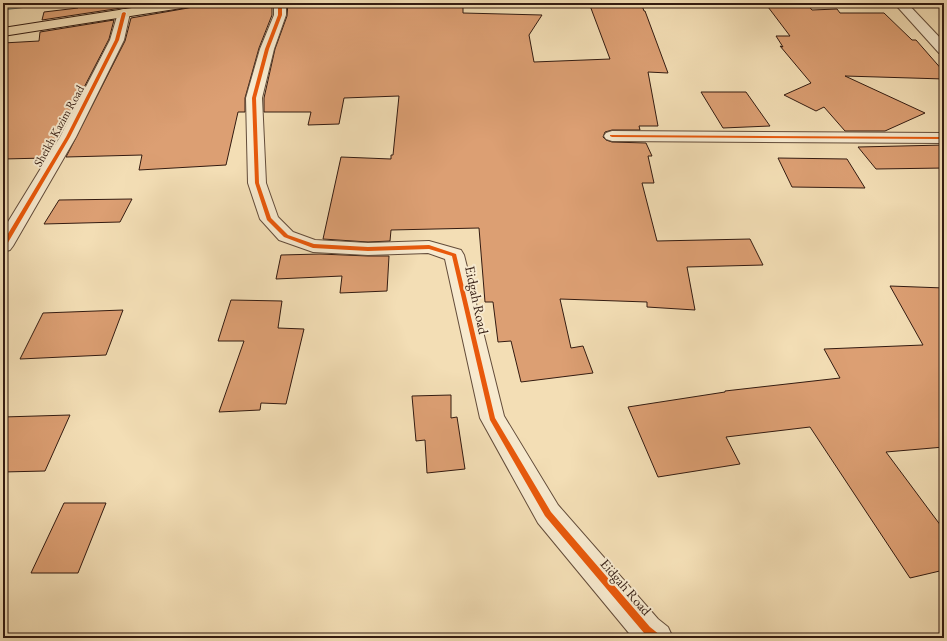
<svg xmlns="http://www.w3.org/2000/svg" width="947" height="641" viewBox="0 0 947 641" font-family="'EB Garamond',serif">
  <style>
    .water { fill: #9bbcb0; stroke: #717c70 }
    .building { fill: #dc9f73; stroke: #331b11 }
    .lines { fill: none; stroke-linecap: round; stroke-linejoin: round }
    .street-casing { stroke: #634c3a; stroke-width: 2 }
    .highway-casing { stroke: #331b11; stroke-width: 2 }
    .street { fill: #f7eacf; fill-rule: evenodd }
    .highway { fill: #f3deb5; fill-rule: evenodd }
    .cycleway-casing { stroke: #f7eacf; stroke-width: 2 }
    .cycleway { fill: #e8590c; fill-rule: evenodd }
    .labels { text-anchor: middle; stroke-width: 4; stroke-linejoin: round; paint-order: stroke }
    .far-street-label { font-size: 12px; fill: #331b11; stroke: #f7eacf }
    .street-label { font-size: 14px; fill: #331b11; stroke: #f7eacf }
  </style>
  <rect width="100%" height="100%" fill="#f3deb5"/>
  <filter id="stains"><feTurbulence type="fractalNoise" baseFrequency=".005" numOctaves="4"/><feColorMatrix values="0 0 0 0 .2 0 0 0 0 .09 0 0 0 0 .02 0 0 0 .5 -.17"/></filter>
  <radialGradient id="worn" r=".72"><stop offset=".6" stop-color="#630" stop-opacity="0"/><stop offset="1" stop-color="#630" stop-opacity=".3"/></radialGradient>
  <path class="water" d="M 3,3 L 59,3 L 3,10 Z"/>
  <g class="building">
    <path d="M 76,3 L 154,3 L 42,20 L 44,12 L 78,8 Z"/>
    <path d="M 195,3 L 272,3 L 272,15 L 259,48 L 245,98 L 245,112 L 238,112 L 226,165 L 139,170 L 142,155 L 66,157 L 125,41 L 131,18 L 188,8 L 193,7 Z"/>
    <path d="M 288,3 L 323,3 L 322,6 L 401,6 L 401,3 L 463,3 L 463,13 L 542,15 L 529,35 L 534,62 L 610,59 L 589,3 L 641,3 L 644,11 L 645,11 L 668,73 L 648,72 L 658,126 L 639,126 L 640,130 L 612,130 L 605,132 L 603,137 L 606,140 L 612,142 L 646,143 L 652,156 L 648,156 L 654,183 L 642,183 L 657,241 L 750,239 L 763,265 L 687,267 L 695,310 L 647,307 L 647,302 L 560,299 L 571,348 L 583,346 L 593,373 L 521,382 L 511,341 L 498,342 L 493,302 L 485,302 L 479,228 L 391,230 L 390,241 L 368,242 L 323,239 L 341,157 L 391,159 L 391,155 L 393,155 L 399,96 L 344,98 L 339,124 L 308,125 L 311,112 L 264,112 L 264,98 L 275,49 L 287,16 Z"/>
    <path d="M 765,3 L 806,3 L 812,10 L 837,9 L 840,13 L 884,13 L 912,40 L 916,40 L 944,72 L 944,79 L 845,76 L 925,113 L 885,131 L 845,131 L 824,107 L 816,111 L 784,95 L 811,83 L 780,46 L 783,47 L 776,36 L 790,36 Z"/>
    <path d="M 114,20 L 109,39 L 59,136 L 46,158 L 3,159 L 3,43 L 39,41 L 40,32 Z"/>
    <path d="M 701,92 L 746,92 L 770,126 L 723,128 Z"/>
    <path d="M 944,145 L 944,168 L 876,169 L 858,147 Z"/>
    <path d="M 778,158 L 847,159 L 865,188 L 792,187 Z"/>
    <path d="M 132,199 L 120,222 L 44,224 L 59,200 Z"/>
    <path d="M 320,254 L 368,256 L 389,256 L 387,291 L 340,293 L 342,276 L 276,279 L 281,255 Z"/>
    <path d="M 890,286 L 944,288 L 944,447 L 886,452 L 944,530 L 944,570 L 910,578 L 810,427 L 726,437 L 740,464 L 658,477 L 628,407 L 725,392 L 725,391 L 840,378 L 824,349 L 923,345 Z"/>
    <path d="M 231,300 L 282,301 L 278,328 L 304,329 L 286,404 L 261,403 L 260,410 L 219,412 L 244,341 L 218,341 Z"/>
    <path d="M 123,310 L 106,355 L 20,359 L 43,313 Z"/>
    <path d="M 451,395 L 451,418 L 457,417 L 465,469 L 427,473 L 425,440 L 416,441 L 412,396 Z"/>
    <path d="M 70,415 L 45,471 L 3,472 L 3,417 Z"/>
    <path d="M 64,503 L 106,503 L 78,573 L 31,573 Z"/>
  </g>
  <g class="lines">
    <defs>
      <g id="street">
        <path d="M 274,3 L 286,3 L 286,15 L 274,49 L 262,98 L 266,183 L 278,217 L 293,232 L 315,240 L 368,243 L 429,241 L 461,250 L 464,255 L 504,416 L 558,505 L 658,619 L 668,627 L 673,638 L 633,638 L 538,523 L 480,418 L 445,259 L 428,253 L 368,255 L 313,252 L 279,240 L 260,219 L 248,183 L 246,98 L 260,49 L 274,15 Z"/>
        <path d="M 894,3 L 907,3 L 944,42 L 944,54 L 939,53 Z"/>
        <path d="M 124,9 L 128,10 L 130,13 L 124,40 L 76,137 L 13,246 L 10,250 L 3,252 L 3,230 L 60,137 L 110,40 L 118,13 L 120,10 Z"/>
        <path d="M 612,131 L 944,133 L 944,143 L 612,141 L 606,139 L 604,136 L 606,133 Z"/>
      </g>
      <path id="highway" d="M 164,3 L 194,3 L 192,6 L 188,7 L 3,36 L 3,28 Z"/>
    </defs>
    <use href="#street" class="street-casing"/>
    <use href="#highway" class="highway-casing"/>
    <use href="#street" class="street"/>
    <use href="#highway" class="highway"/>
    <defs>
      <g id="cycleway">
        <path d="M 278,3 L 282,3 L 282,15 L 269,49 L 256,98 L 259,183 L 271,218 L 288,235 L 314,244 L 368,247 L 429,245 L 456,254 L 495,418 L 551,512 L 650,627 L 660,635 L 661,638 L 650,638 L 644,633 L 545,516 L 490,420 L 452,256 L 429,249 L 368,251 L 313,248 L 284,237 L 267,220 L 255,183 L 252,98 L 265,49 L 278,15 Z"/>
        <path d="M 124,12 L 126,13 L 119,40 L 70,137 L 6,246 L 3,248 L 3,242 L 66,137 L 115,40 L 122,13 Z"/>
        <path d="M 610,135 L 944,137 L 944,139 L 612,137 L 610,136 Z"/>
      </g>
    </defs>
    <use href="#cycleway" class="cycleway-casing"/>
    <use href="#cycleway" class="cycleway"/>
  </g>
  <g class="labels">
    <g class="far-street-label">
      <text transform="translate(59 126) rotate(-61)" y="4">Sheikh Kazim Road</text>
    </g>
    <g class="street-label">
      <text transform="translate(477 300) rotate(78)" y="5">Eidgah Road</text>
      <text transform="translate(626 587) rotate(49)" y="5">Eidgah Road</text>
    </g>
  </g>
  <rect width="947" height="641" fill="none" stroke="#f3deb5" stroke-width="16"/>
  <rect x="4" y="4" width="939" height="633" fill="none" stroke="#331b11" stroke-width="2"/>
  <rect x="8" y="8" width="931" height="625" fill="none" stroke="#331b11"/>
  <rect width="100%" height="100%" filter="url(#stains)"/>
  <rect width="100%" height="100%" fill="url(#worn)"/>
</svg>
